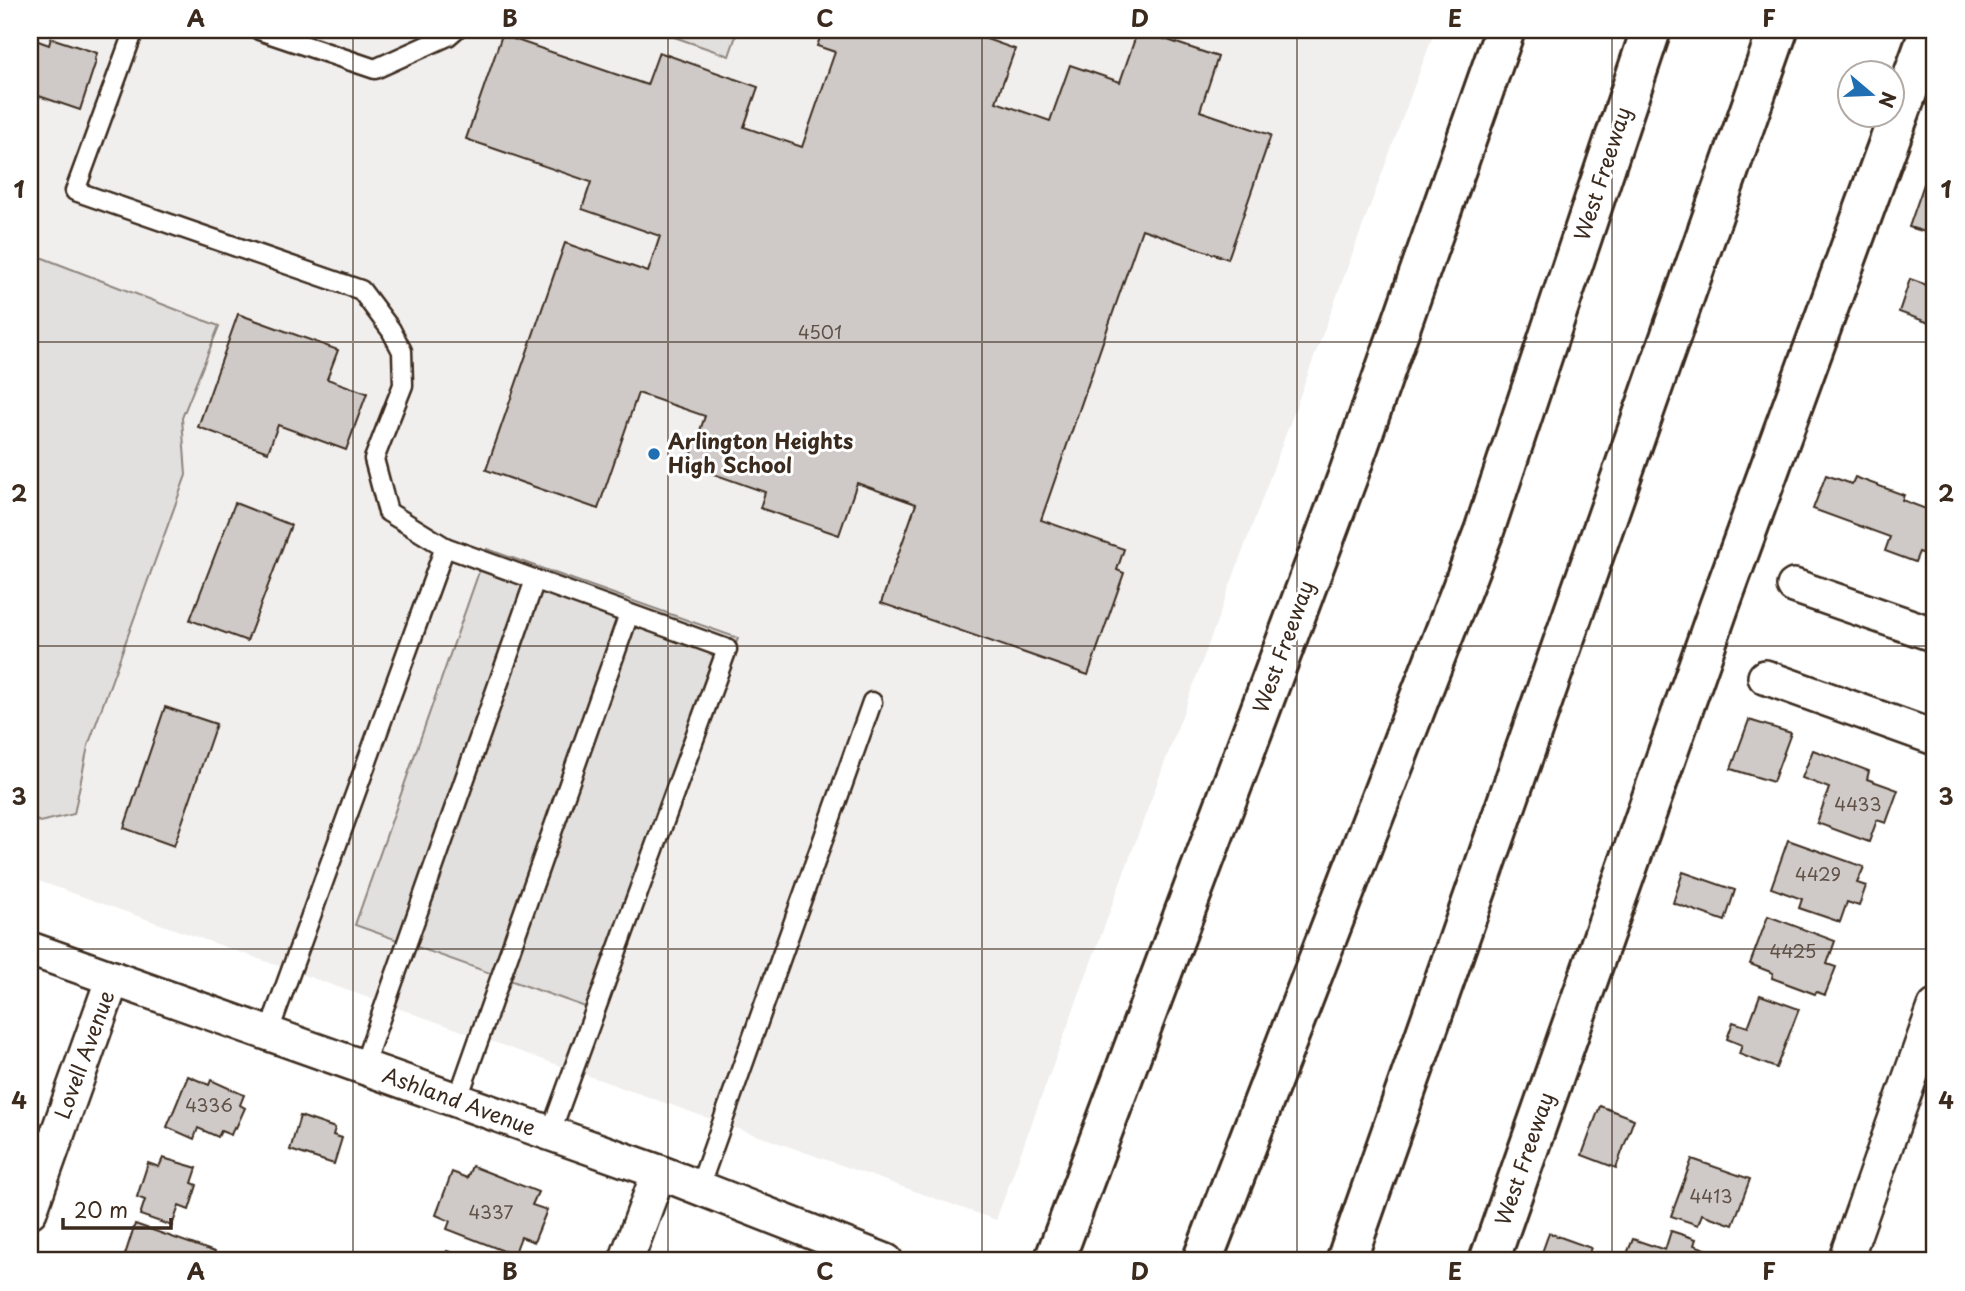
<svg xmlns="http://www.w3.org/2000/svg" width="1965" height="1291" viewBox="0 0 1965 1291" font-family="'Playpen Sans',sans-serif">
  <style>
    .built { fill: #f1efee }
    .green { fill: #e2e0de; stroke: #8e857e; stroke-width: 2 }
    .building { fill: #cfcac7; stroke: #3b2a1e; stroke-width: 2 }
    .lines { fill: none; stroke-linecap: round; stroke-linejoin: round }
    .lane-casing { stroke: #3b2a1e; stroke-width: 23 }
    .street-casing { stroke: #3b2a1e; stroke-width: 38 }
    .secondary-casing { stroke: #3b2a1e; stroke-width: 44 }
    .highway-casing { stroke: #3b2a1e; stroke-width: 44 }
    .lane { stroke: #fff; stroke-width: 18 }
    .street { stroke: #fff; stroke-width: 33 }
    .secondary { stroke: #fff; stroke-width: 38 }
    .highway { stroke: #fff; stroke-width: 38 }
    .grid { fill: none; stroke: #3b2a1e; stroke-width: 2; stroke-opacity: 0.55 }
    .poi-dot { fill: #1f6fb2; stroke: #fff; stroke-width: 2.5 }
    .labels { text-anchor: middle; stroke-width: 6; stroke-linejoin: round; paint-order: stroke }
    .number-label { font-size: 18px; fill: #605248 }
    .street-label { font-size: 21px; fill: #3b2a1e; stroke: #fff }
    .poi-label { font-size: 21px; font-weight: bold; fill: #3b2a1e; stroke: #fff; text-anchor: start }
    .neatline { fill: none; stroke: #3b2a1e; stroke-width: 2.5 }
    .grid-label { font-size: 23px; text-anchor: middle; font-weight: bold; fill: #3b2a1e }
  </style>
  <rect width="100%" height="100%" fill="#fff"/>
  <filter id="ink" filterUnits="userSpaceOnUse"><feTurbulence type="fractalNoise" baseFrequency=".0143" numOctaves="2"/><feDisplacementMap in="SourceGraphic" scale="14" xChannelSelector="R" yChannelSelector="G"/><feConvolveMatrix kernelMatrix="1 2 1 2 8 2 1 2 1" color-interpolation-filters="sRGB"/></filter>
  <g filter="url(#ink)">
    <path class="built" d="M 30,30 L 1435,30 L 996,1220 L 30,878 Z"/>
    <g class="green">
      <path d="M 654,30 L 738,30 L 729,56 Z"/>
      <path d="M 30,253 L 219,326 L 182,418 L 186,475 L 88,746 L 74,814 L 40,822 L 30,817 Z"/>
      <path d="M 487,549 L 738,638 L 605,1014 L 355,925 Z"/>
    </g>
    <g class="building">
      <path d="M 823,30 L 961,30 L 1015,49 L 996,102 L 1050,121 L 1070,65 L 1120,82 L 1138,30 L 1218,57 L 1200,111 L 1271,135 L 1228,259 L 1142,229 L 1041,520 L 1124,549 L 1117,570 L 1124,573 L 1088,675 L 881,603 L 916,504 L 857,483 L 839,535 L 760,508 L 765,492 L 688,465 L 705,416 L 638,393 L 598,509 L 486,470 L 565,243 L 648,272 L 660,236 L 582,209 L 591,182 L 466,139 L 502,35 L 647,85 L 659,52 L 758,87 L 744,127 L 802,147 L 835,52 L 817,46 Z"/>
      <path d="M 30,38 L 49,45 L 51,38 L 97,53 L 95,60 L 96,61 L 80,110 L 30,93 Z"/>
      <path d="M 1924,184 L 1935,188 L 1935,235 L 1909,227 Z"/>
      <path d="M 1910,279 L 1935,288 L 1935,325 L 1899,312 Z"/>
      <path d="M 238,314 L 338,350 L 327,379 L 367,393 L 346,450 L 278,425 L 268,452 L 198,427 Z"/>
      <path d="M 1826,475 L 1852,484 L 1855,477 L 1904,495 L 1902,500 L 1931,511 L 1932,506 L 1935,507 L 1935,557 L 1919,552 L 1915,562 L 1885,551 L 1890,537 L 1813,509 Z"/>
      <path d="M 235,503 L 291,525 L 247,641 L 190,620 Z"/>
      <path d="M 165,707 L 216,724 L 174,846 L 124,828 Z"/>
      <path d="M 1749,720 L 1791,733 L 1773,782 L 1731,769 Z"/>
      <path d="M 1813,750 L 1869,771 L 1867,779 L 1898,790 L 1886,823 L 1877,820 L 1869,842 L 1817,823 L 1829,788 L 1802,778 Z"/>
      <path d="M 1788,840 L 1864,867 L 1857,883 L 1866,886 L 1859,906 L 1847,902 L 1840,922 L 1799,908 L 1802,899 L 1771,888 Z"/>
      <path d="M 1683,872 L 1735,890 L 1725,921 L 1673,903 Z"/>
      <path d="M 1768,916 L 1835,941 L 1827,964 L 1836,967 L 1825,995 L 1817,992 L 1815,994 L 1772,978 L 1773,973 L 1750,964 Z"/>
      <path d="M 1760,995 L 1799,1009 L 1776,1068 L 1739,1054 L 1742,1045 L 1727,1039 L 1733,1022 L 1748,1027 Z"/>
      <path d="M 188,1076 L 209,1085 L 211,1080 L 244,1095 L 240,1105 L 245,1108 L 236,1128 L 234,1127 L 231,1135 L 221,1131 L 218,1137 L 198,1128 L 194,1139 L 167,1127 Z"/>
      <path d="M 1600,1106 L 1634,1119 L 1616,1168 L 1582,1155 Z"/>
      <path d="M 300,1116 L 335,1128 L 333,1135 L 342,1138 L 334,1164 L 290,1150 Z"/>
      <path d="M 163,1158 L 197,1168 L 192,1183 L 197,1185 L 189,1210 L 179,1206 L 172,1226 L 140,1215 L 145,1200 L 137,1197 L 148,1163 L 159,1167 Z"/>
      <path d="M 1692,1159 L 1750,1179 L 1733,1225 L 1702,1214 L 1698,1225 L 1671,1216 Z"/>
      <path d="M 472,1166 L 538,1192 L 532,1205 L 547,1210 L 534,1242 L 521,1237 L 514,1255 L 447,1229 L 450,1221 L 436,1215 L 452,1172 L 467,1178 Z"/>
      <path d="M 135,1224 L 215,1252 L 212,1261 L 123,1261 Z"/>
      <path d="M 1671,1231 L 1696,1239 L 1694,1245 L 1725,1256 L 1723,1261 L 1624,1261 L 1633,1239 L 1665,1250 Z"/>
      <path d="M 1549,1233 L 1591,1248 L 1586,1261 L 1539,1261 Z"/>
      <path d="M 447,1251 L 477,1261 L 444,1261 Z"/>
    </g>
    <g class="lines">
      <defs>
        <g id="lane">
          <path d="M 134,30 L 75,191 L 361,290 L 391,330 L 402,351 L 403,385 L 374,459 L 388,512 L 445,547 L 268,1034"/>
          <path d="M 259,30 L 375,69 L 448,36 L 455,30"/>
          <path d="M 445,547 L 727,649 L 550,1134"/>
          <path d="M 363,1067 L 535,580"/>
          <path d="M 457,1101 L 629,614"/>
          <path d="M 699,1188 L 872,702"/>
        </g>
        <g id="street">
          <path d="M 1794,586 L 1935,635"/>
          <path d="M 1765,677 L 1935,738"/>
          <path d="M 30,949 L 659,1172 L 886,1261"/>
          <path d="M 30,1211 L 113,978"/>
          <path d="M 626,1261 L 659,1172"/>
          <path d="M 1845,1261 L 1935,1007"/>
        </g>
        <g id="secondary">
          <path d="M 1054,1261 L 1349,473 L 1505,30"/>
          <path d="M 1489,1261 L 1719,607 L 1930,30"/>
        </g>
        <g id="highway">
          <path d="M 1202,1261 L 1484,531 L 1651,30"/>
          <path d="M 1346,1261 L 1778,30"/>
        </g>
      </defs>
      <use href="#lane" class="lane-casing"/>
      <use href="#street" class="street-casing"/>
      <use href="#secondary" class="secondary-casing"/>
      <use href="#highway" class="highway-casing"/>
      <use href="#lane" class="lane"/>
      <use href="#street" class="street"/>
      <use href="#secondary" class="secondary"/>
      <use href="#highway" class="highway"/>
    </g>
  </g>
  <path class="grid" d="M 353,30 L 353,1261M 668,30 L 668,1261M 982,30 L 982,1261M 1297,30 L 1297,1261M 1612,30 L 1612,1261M 30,342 L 1935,342M 30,646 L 1935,646M 30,949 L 1935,949"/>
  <circle class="poi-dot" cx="654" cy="454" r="7"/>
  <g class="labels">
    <g class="number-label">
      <text x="820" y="339">4501</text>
      <text x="1858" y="811">4433</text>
      <text x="1818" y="881">4429</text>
      <text x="1793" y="958">4425</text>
      <text x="209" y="1112">4336</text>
      <text x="1711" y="1203">4413</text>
      <text x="491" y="1219">4337</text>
    </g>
    <g class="street-label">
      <text transform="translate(1603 174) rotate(-72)" y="7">West Freeway</text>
      <text transform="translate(1284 647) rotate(-70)" y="7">West Freeway</text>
      <text transform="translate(85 1055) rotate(-70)" y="7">Lovell Avenue</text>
      <text transform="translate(459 1102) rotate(20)" y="7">Ashland Avenue</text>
      <text transform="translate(1525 1159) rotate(-71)" y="7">West Freeway</text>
    </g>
    <g class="poi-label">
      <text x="668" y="449">Arlington Heights<tspan x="668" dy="24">High School</tspan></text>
    </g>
  </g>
  <rect width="1965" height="1291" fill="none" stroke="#fff" stroke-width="77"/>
  <g transform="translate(1871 94) rotate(109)"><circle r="33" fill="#ffffff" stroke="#b1aaa5" stroke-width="2"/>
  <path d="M0-5L12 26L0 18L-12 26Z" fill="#1f6fb2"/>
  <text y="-10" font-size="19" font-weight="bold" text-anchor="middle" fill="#3b2a1e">N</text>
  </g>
  <path d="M63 1218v10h108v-10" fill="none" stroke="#3b2a1e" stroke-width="3.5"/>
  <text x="74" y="1218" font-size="21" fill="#3b2a1e" stroke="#ffffff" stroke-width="5" paint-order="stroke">20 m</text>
  <rect x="38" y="38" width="1888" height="1214" class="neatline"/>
  <g class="grid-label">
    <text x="196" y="27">A</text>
    <text x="510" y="27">B</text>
    <text x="825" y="27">C</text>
    <text x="1140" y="27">D</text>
    <text x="1455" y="27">E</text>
    <text x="1769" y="27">F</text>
    <text x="19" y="198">1</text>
    <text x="1946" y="198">1</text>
    <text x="19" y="502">2</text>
    <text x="1946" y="502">2</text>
    <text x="19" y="805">3</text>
    <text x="1946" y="805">3</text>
    <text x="19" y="1109">4</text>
    <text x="1946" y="1109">4</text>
    <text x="196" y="1280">A</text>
    <text x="510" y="1280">B</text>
    <text x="825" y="1280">C</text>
    <text x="1140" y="1280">D</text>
    <text x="1455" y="1280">E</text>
    <text x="1769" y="1280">F</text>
  </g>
</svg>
